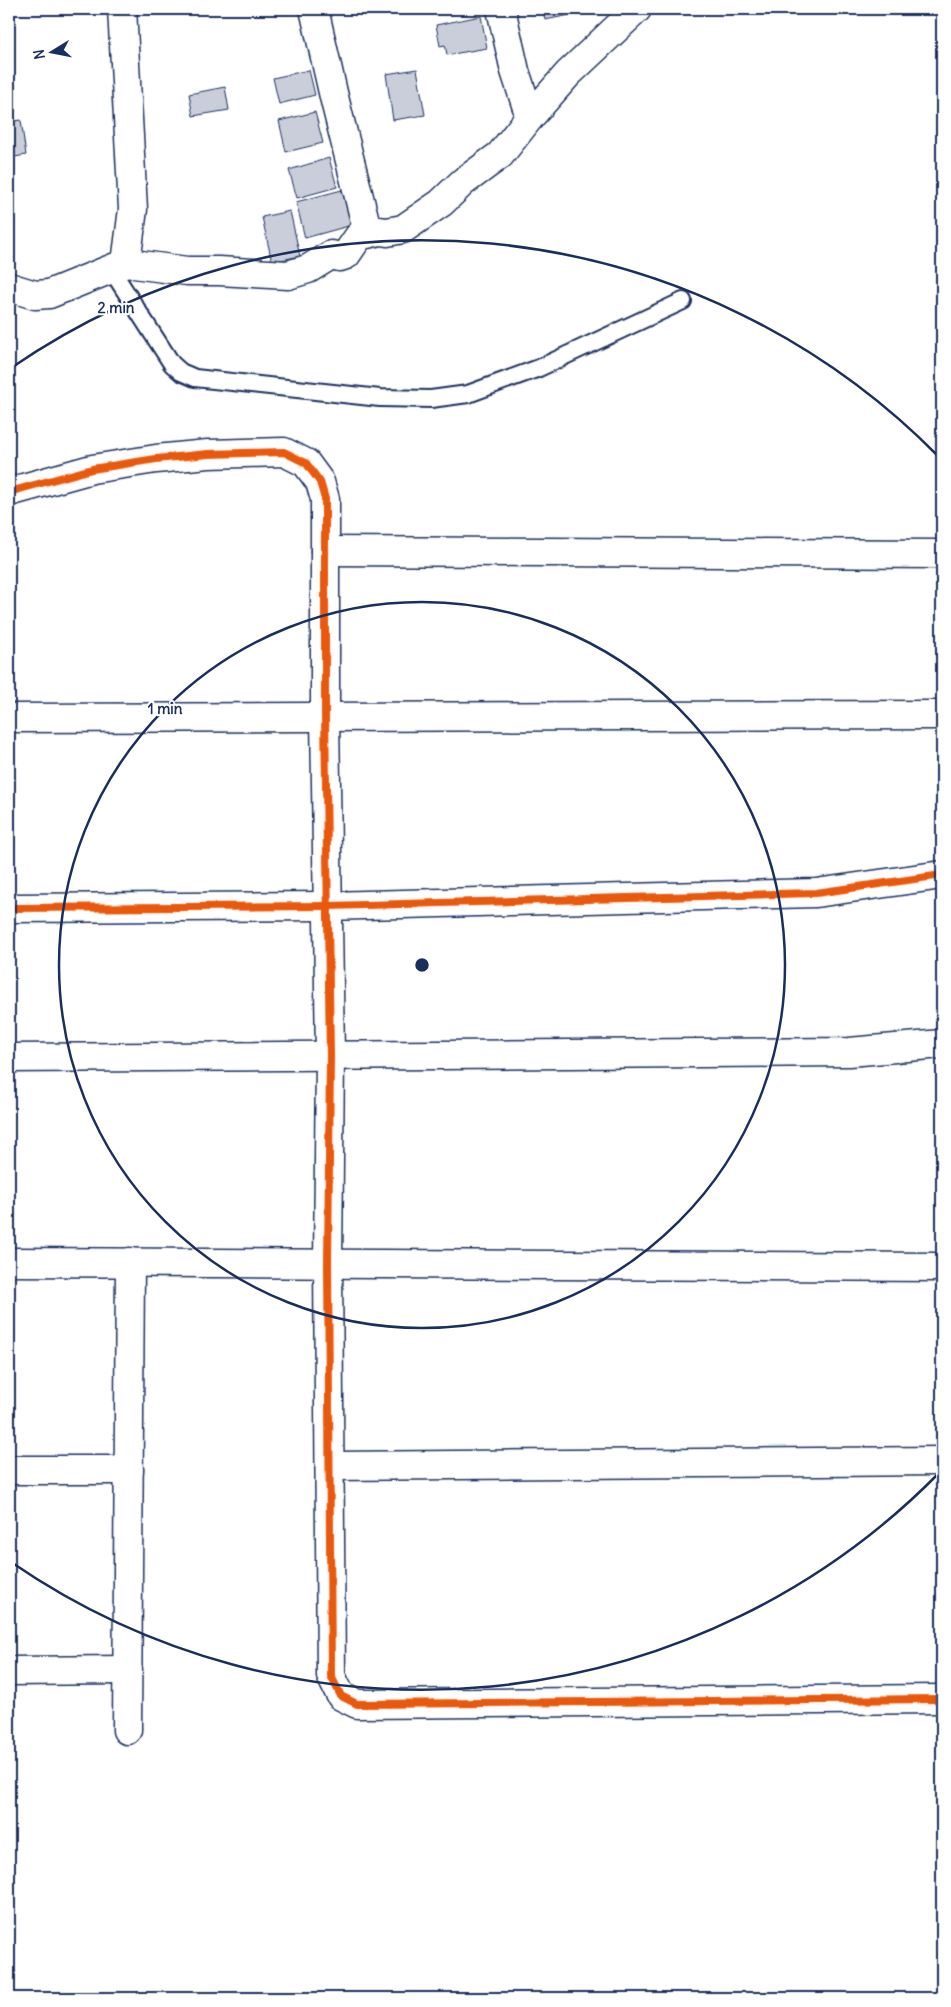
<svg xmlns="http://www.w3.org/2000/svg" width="951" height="2007" viewBox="0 0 951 2007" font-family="Delius,sans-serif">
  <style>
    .building { fill: #caceda; stroke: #1b2f5e }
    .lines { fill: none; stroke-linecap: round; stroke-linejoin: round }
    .lane-casing { stroke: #1b2f5e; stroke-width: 20 }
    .street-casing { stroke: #1b2f5e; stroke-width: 31 }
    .lane { stroke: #fff; stroke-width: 16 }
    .street { stroke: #fff; stroke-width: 28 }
    .cycleway-casing { stroke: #fff; stroke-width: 11 }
    .cycleway { stroke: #e8590c; stroke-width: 8 }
    .ring { fill: none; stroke: #1b2f5e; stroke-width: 2.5 }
    .centre { fill: #1b2f5e; stroke: #fff; stroke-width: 2.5 }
    .ring-label { font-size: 15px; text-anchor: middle; font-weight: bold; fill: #1b2f5e; stroke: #fff; stroke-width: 4; stroke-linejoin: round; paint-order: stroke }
  </style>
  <rect width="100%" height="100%" fill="#fff"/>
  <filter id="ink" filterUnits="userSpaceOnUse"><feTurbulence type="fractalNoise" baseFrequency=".02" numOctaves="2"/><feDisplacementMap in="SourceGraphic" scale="10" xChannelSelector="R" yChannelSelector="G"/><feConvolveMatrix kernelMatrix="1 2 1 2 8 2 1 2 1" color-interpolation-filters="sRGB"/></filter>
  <g filter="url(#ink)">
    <g class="building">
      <path d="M 543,9 L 584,9 L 585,12 L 545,20 Z"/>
      <path d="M 481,16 L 487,48 L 447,55 L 445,45 L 440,46 L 436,25 Z"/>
      <path d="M 417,69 L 425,115 L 393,120 L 386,74 Z"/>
      <path d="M 309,70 L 315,95 L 279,104 L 273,78 Z"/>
      <path d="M 225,87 L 229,110 L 193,116 L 189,94 Z"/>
      <path d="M 315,112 L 323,143 L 286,152 L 279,121 Z"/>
      <path d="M 21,120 L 26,155 L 9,158 L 9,122 Z"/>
      <path d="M 329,158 L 337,187 L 297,198 L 289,170 Z"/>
      <path d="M 342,190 L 352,225 L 305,238 L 296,202 Z"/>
      <path d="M 290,211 L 300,256 L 272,262 L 262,217 Z"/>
    </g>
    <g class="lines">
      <defs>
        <path id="lane" d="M 111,269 L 172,364 L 181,372 L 195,378 L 380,398 L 431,399 L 468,394 L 539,368 L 683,301"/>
        <g id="street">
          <path d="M 122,9 L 133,209 L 126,263 L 187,271 L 219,271 L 288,275 L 308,269 L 331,255 L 340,257 L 346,255 L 359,236 L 380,231 L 387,232 L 403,229 L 441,203 L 463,182 L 500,155 L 530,117 L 568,74 L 637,9"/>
          <path d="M 314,9 L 334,97 L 368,233"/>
          <path d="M 501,9 L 515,71 L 530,117"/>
          <path d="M 9,287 L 35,295 L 49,294 L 126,263"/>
          <path d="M 9,492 L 92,469 L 156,459 L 208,454 L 284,452 L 306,463 L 320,482 L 325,499 L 325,716 L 330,1056 L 328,1264 L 331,1676 L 341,1696 L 357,1704 L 942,1699"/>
          <path d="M 325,551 L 942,554"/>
          <path d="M 9,718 L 942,715"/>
          <path d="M 9,908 L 327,906 L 816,893 L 942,875"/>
          <path d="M 9,1058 L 849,1052 L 942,1044"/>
          <path d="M 9,1262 L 942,1267"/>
          <path d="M 330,1466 L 942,1461"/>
          <path d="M 9,1470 L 129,1470"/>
          <path d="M 9,1671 L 128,1670"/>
          <path d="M 127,1730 L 130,1262"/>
        </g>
      </defs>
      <use href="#lane" class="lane-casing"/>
      <use href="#street" class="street-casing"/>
      <use href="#lane" class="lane"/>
      <use href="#street" class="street"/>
      <defs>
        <g id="cycleway">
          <path d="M 9,492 L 92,469 L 156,459 L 208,454 L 284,452 L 306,463 L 320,482 L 325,499 L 325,716 L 330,1056 L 328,1264 L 331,1676 L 341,1696 L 357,1704 L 942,1699"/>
          <path d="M 9,908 L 327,906 L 816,893 L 942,875"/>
        </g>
      </defs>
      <use href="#cycleway" class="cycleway-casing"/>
      <use href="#cycleway" class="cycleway"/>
    </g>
  </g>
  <g class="ring">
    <circle cx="422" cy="965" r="363"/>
    <path d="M939 1473A725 725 0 0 1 11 1562M11 368A725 725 0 0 1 939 457"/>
  </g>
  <circle cx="422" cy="965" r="8" class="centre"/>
  <g class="ring-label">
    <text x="116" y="313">2 min</text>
    <text x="165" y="714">1 min</text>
  </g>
  <rect width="951" height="2007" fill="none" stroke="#fff" stroke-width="30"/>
  <rect x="15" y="15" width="921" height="1977" fill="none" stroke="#1b2f5e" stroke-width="2" filter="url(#ink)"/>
  <g transform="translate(52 52) rotate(260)" stroke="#ffffff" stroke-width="4" paint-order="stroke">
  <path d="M0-4L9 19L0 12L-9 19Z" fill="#1b2f5e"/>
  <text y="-8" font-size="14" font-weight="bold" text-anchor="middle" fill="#1b2f5e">N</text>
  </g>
</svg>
